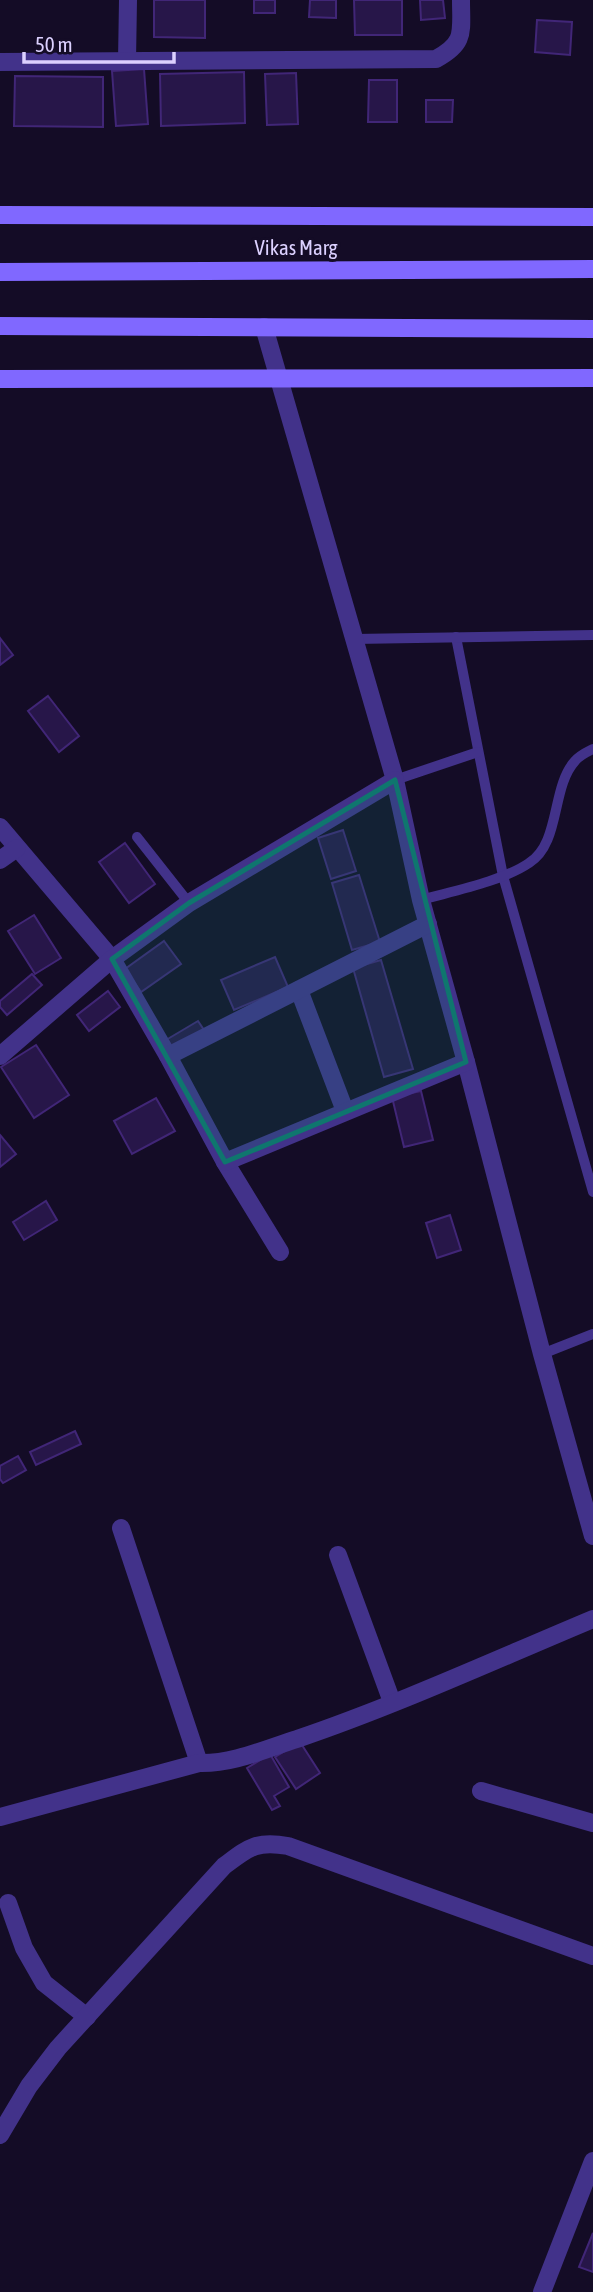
<svg xmlns="http://www.w3.org/2000/svg" width="593" height="2292" viewBox="0 0 593 2292" font-family="'Asap Condensed',sans-serif">
  <style>
    .building { fill: #271649; stroke: #412677; stroke-width: 2 }
    .lines { fill: none; stroke-linecap: round; stroke-linejoin: round }
    .lane { stroke: #42328a; stroke-width: 10 }
    .street { stroke: #42328a; stroke-width: 18 }
    .secondary { stroke: #8068ff; stroke-width: 18 }
    .marked { fill: #0f766e; fill-opacity: 0.2; stroke: #0f766e; stroke-width: 5; stroke-linejoin: round }
    .labels { text-anchor: middle; stroke-width: 6; stroke-linejoin: round; paint-order: stroke }
    .street-label { font-size: 21px; fill: #dcd1ff; stroke: #140c26 }
  </style>
  <rect width="100%" height="100%" fill="#140c26"/>
  <g class="building">
    <path d="M 154,0 L 205,0 L 205,38 L 154,37 Z"/>
    <rect x="254" y="0" width="21" height="13"/>
    <path d="M 310,0 L 336,0 L 336,18 L 309,17 Z"/>
    <path d="M 354,0 L 402,0 L 402,35 L 355,35 Z"/>
    <path d="M 420,0 L 443,0 L 445,18 L 421,20 Z"/>
    <path d="M 537,20 L 572,22 L 570,55 L 535,52 Z"/>
    <path d="M 144,69 L 148,124 L 116,126 L 112,71 Z"/>
    <path d="M 244,72 L 245,123 L 161,126 L 160,74 Z"/>
    <path d="M 296,73 L 298,124 L 267,125 L 265,74 Z"/>
    <path d="M 15,76 L 103,77 L 103,127 L 14,126 Z"/>
    <path d="M 369,80 L 397,80 L 397,122 L 368,122 Z"/>
    <path d="M 426,100 L 453,100 L 452,122 L 426,122 Z"/>
    <path d="M 0,638 L 13,655 L 0,665 Z"/>
    <path d="M 48,696 L 79,736 L 59,752 L 28,711 Z"/>
    <path d="M 343,830 L 356,871 L 331,879 L 318,838 Z"/>
    <path d="M 125,843 L 155,884 L 129,903 L 99,862 Z"/>
    <path d="M 359,875 L 380,942 L 352,950 L 332,883 Z"/>
    <path d="M 34,915 L 61,958 L 35,974 L 8,931 Z"/>
    <path d="M 164,941 L 181,964 L 141,992 L 125,969 Z"/>
    <path d="M 275,957 L 288,987 L 234,1010 L 221,980 Z"/>
    <path d="M 381,960 L 413,1069 L 384,1077 L 353,968 Z"/>
    <path d="M 32,974 L 42,985 L 7,1015 L 0,1007 L 0,1001 Z"/>
    <path d="M 108,991 L 120,1007 L 89,1031 L 77,1015 Z"/>
    <path d="M 198,1021 L 204,1030 L 172,1050 L 166,1040 Z"/>
    <path d="M 36,1045 L 69,1095 L 34,1118 L 1,1067 Z"/>
    <path d="M 421,1091 L 433,1140 L 404,1147 L 392,1097 Z"/>
    <path d="M 156,1098 L 175,1131 L 132,1154 L 114,1121 Z"/>
    <path d="M 0,1135 L 16,1154 L 0,1167 Z"/>
    <path d="M 46,1201 L 57,1220 L 24,1240 L 13,1222 Z"/>
    <path d="M 450,1215 L 461,1250 L 437,1258 L 426,1223 Z"/>
    <path d="M 75,1431 L 81,1444 L 36,1465 L 30,1452 Z"/>
    <path d="M 18,1456 L 26,1470 L 3,1483 L 0,1479 L 0,1466 Z"/>
    <path d="M 300,1742 L 320,1773 L 296,1789 L 275,1757 Z"/>
    <path d="M 270,1754 L 289,1787 L 274,1796 L 280,1806 L 272,1810 L 247,1768 Z"/>
    <path d="M 593,2233 L 593,2272 L 579,2267 Z"/>
  </g>
  <g class="lines">
    <g class="lane">
      <path d="M 456,637 L 503,876 L 593,1192"/>
      <path d="M 354,639 L 593,635"/>
      <path d="M 395,780 L 478,752"/>
      <path d="M 137,837 L 189,903"/>
      <path d="M 421,900 C 453,891 503,881 529,863 C 561,843 551,787 575,761 C 580,755 587,752 593,749"/>
      <path d="M 542,1354 L 593,1334"/>
    </g>
    <g class="street">
      <path d="M 127,61 L 128,0"/>
      <path d="M 0,62 L 436,59 C 466,43 461,32 461,0"/>
      <path d="M 264,327 L 395,780 L 421,900 L 466,1062 L 542,1354 L 593,1536"/>
      <path d="M 0,827 L 112,959 L 168,1056 L 225,1162 L 280,1252"/>
      <path d="M 0,860 L 17,848"/>
      <path d="M 299,990 L 345,1111"/>
      <path d="M 0,1056 L 112,959 L 189,903 L 395,780"/>
      <path d="M 168,1056 L 428,924"/>
      <path d="M 225,1162 L 466,1062"/>
      <path d="M 121,1528 L 199,1763"/>
      <path d="M 338,1555 L 392,1702"/>
      <path d="M 481,1791 L 593,1823"/>
      <path d="M 0,1817 L 199,1763 C 233,1764 265,1749 297,1739 C 397,1705 495,1660 593,1619"/>
      <path d="M 8,1903 L 24,1948 L 44,1983 L 87,2017"/>
      <path d="M 0,2135 L 29,2086 L 58,2048 L 224,1866 C 248,1848 256,1840 288,1846 L 593,1956"/>
      <path d="M 542,2292 L 593,2161"/>
    </g>
    <g class="secondary">
      <path d="M 0,215 L 593,217"/>
      <path d="M 0,272 L 593,269"/>
      <path d="M 0,326 L 593,329"/>
      <path d="M 0,379 L 593,378"/>
    </g>
  </g>
  <path class="marked" d="M 395,780 L 466,1062 L 225,1162 L 112,959 L 189,903 Z"/>
  <g class="labels">
    <g class="street-label">
      <text x="296" y="255">Vikas Marg</text>
    </g>
  </g>
  <path d="M24 52v10h150v-10" fill="none" stroke="#dcd1ff" stroke-width="3.5"/>
  <text x="35" y="52" font-size="21" fill="#dcd1ff" stroke="#140c26" stroke-width="5" paint-order="stroke">50 m</text>
</svg>
